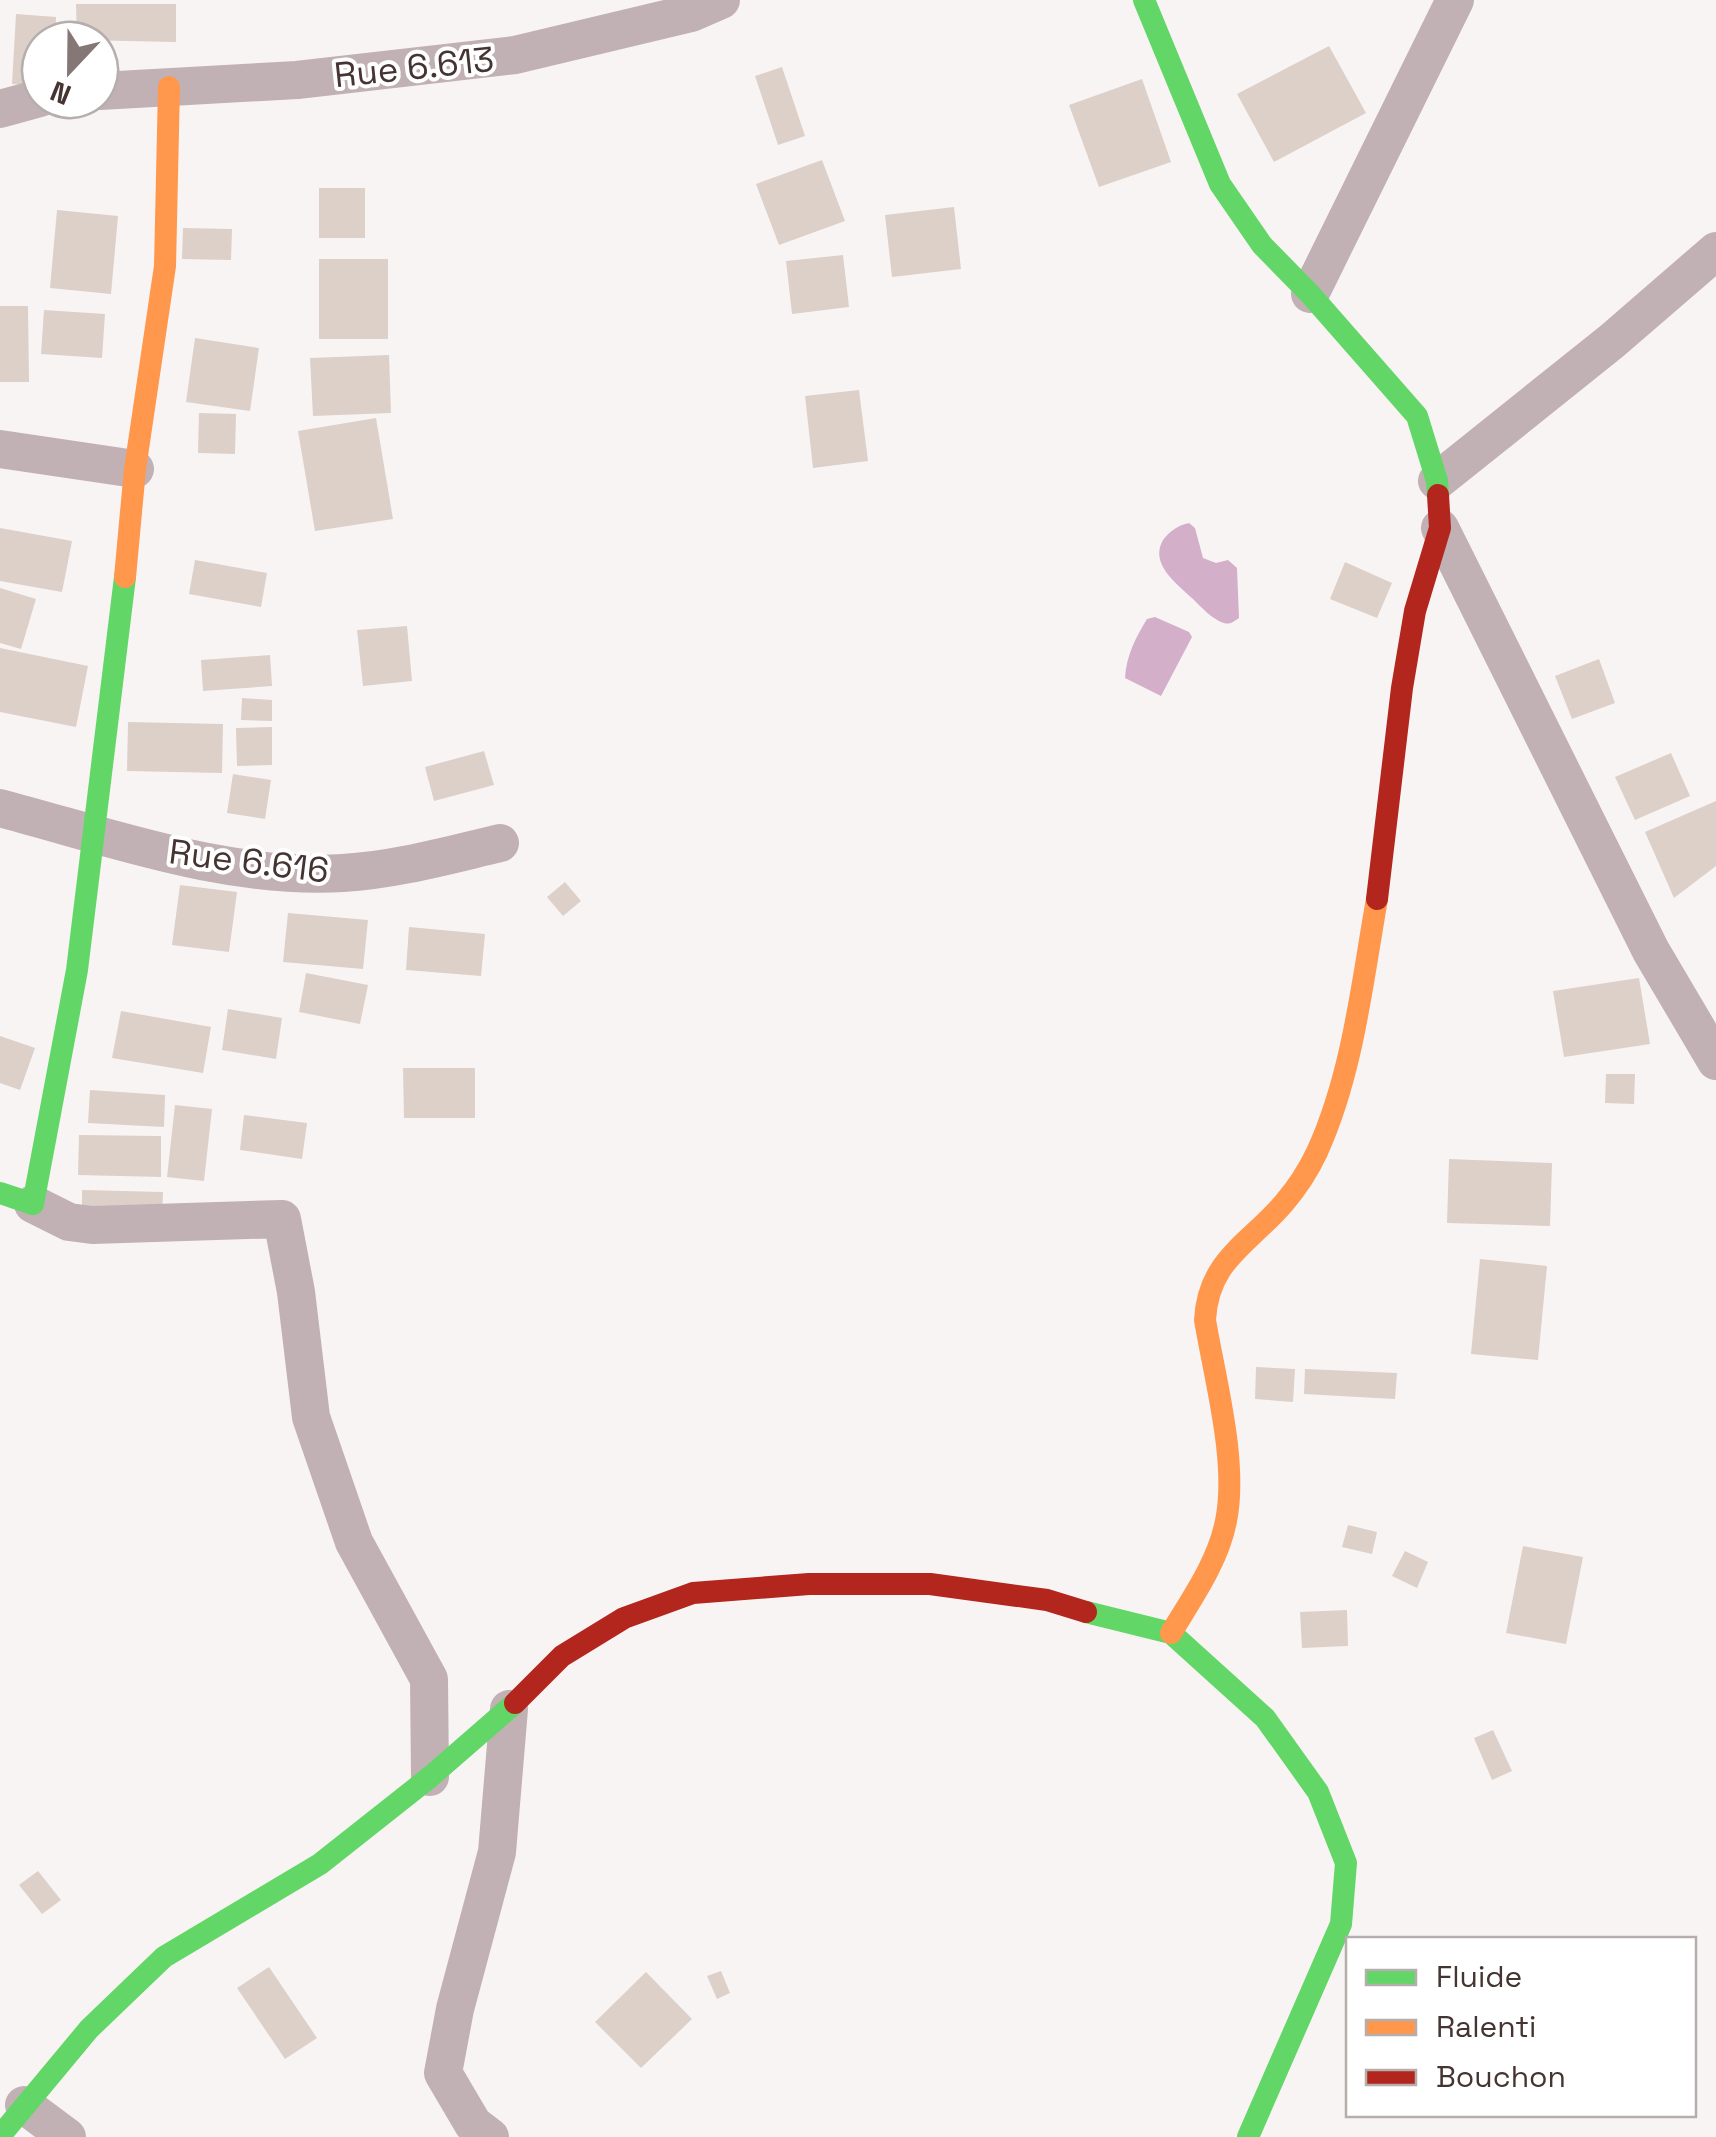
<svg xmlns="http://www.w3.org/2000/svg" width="1716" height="2137" viewBox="0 0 1716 2137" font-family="'Space Grotesk',sans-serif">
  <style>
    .water { fill: #d3afca }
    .building { fill: #dcd0c9 }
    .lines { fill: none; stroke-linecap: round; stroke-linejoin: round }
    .street { stroke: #c1b1b5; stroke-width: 38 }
    .fast { stroke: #63d668; stroke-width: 22 }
    .slow { stroke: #ff974d; stroke-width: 22 }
    .jam { stroke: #b3261e; stroke-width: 22 }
    .labels { text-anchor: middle; stroke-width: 8; stroke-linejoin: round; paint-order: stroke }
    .street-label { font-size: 35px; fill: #453431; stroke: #fff }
  </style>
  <rect width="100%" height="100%" fill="#f9f4f4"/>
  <g class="water">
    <path d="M 1189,523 L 1195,528 L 1203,558 L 1216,563 L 1228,560 L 1237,568 L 1239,618 C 1234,621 1231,625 1224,623 C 1213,620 1201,607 1193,599 C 1177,584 1149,564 1163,540 C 1170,531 1178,525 1189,523 Z"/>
    <path d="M 1155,617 L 1189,632 L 1192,637 L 1161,696 L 1125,678 C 1126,656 1136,637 1147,619 Z"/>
  </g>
  <g class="building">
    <path d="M 76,4 L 176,4 L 176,42 L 77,40 Z"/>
    <path d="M 16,14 L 56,17 L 55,40 L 40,40 L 40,86 L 12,84 Z"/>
    <path d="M 1329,46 L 1366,113 L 1274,162 L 1237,94 Z"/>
    <path d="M 782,67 L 805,136 L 778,145 L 755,76 Z"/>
    <path d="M 1142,79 L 1171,162 L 1099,187 L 1069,105 Z"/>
    <path d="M 822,160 L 845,221 L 779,245 L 756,184 Z"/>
    <rect x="319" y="188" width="46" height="50"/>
    <path d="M 954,207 L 961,269 L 892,277 L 885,215 Z"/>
    <path d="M 57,210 L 118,216 L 111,294 L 50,288 Z"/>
    <path d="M 183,228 L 232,229 L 231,260 L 182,259 Z"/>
    <path d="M 843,255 L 849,307 L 792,314 L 786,261 Z"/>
    <rect x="319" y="259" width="69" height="80"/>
    <path d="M 0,306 L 28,306 L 29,382 L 0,382 Z"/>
    <path d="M 44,310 L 105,314 L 102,358 L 41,354 Z"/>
    <path d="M 195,338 L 259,348 L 250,411 L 186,402 Z"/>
    <path d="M 389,355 L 391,413 L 313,416 L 310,358 Z"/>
    <path d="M 859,390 L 868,461 L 813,468 L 805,396 Z"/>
    <path d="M 199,413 L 236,414 L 235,454 L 198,453 Z"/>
    <path d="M 376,418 L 393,519 L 315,531 L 298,431 Z"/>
    <path d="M 0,528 L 72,541 L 62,592 L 0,581 Z"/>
    <path d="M 195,560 L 267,573 L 261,607 L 189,594 Z"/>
    <path d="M 1345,562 L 1392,583 L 1377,618 L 1330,599 Z"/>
    <path d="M 0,588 L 36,599 L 21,649 L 0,643 Z"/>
    <path d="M 407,626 L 412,681 L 363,686 L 357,630 Z"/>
    <path d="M 0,648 L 88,666 L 76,727 L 0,712 Z"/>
    <path d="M 270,655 L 272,686 L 203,691 L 201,660 Z"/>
    <path d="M 1599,659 L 1615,703 L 1572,719 L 1555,676 Z"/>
    <path d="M 242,698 L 272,700 L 272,721 L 241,720 Z"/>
    <path d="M 128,722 L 223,724 L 222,773 L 127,771 Z"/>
    <path d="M 272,727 L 272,765 L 237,766 L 236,728 Z"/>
    <path d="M 484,751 L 494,785 L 434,801 L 425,767 Z"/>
    <path d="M 1671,753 L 1690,796 L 1635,820 L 1615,777 Z"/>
    <path d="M 233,774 L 271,780 L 265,819 L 227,813 Z"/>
    <path d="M 1716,801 L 1716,866 L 1674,898 L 1645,832 Z"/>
    <path d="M 565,882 L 581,901 L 563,916 L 547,897 Z"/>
    <path d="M 180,885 L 237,892 L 229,952 L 172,945 Z"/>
    <path d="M 288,913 L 368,920 L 363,969 L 283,962 Z"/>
    <path d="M 409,927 L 485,934 L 481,976 L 406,970 Z"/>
    <path d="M 306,973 L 368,985 L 360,1024 L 299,1012 Z"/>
    <path d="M 1639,978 L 1650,1044 L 1564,1057 L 1553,991 Z"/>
    <path d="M 228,1009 L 282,1018 L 276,1059 L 222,1050 Z"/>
    <path d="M 121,1011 L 211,1027 L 203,1073 L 112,1058 Z"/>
    <path d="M 0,1036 L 35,1048 L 20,1090 L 0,1083 Z"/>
    <path d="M 403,1068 L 475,1068 L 475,1118 L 404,1118 Z"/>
    <path d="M 1606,1074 L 1635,1074 L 1634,1104 L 1605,1103 Z"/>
    <path d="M 90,1090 L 165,1095 L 164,1127 L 88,1123 Z"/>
    <path d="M 175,1105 L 212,1109 L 204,1181 L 167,1177 Z"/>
    <path d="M 244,1115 L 307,1123 L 302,1159 L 240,1150 Z"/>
    <path d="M 79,1135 L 161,1136 L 161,1177 L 78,1175 Z"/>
    <path d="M 1449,1159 L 1552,1163 L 1550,1226 L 1447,1223 Z"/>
    <path d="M 82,1190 L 163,1192 L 162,1217 L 82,1216 Z"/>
    <path d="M 1480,1259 L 1547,1266 L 1538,1360 L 1471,1354 Z"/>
    <path d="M 1256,1367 L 1295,1369 L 1293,1402 L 1255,1399 Z"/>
    <path d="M 1305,1369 L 1397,1373 L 1395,1399 L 1304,1394 Z"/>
    <path d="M 1348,1525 L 1377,1532 L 1372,1554 L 1342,1547 Z"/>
    <path d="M 1523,1546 L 1583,1557 L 1566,1644 L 1506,1633 Z"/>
    <path d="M 1405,1551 L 1428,1562 L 1417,1588 L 1392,1576 Z"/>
    <path d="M 1347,1610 L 1348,1646 L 1302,1648 L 1300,1612 Z"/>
    <path d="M 1493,1730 L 1512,1771 L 1492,1780 L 1474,1738 Z"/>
    <path d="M 38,1871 L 61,1900 L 42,1914 L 19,1885 Z"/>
    <path d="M 269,1967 L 317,2038 L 285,2059 L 237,1988 Z"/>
    <path d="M 721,1971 L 730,1993 L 717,1999 L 707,1976 Z"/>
    <path d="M 646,1972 L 692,2019 L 641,2068 L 595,2022 Z"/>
  </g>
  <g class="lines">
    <g class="street">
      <path d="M 100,91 L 297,80 L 515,55 L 691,13 L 721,0"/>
      <path d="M 0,109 L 40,98"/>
      <path d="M 1310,294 L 1455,0"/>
      <path d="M 0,449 L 135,469"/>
      <path d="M 1437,481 L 1612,341 L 1716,251"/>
      <path d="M 1440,528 L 1651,951 L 1716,1061"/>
      <path d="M 0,808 C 110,837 228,880 343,873 C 396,870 449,855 500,843"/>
      <path d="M 33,1204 L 69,1222 L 92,1225 L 282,1219 L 296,1292 L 311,1417 L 354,1542 L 429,1679 L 430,1777"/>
      <path d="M 24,2105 L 67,2137"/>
      <path d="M 490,2137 L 473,2124 L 443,2073 L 455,2009 L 497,1852 L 509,1709"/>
    </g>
    <g class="fast">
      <path d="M 1144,0 L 1220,184 L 1262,245 L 1310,294 L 1417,416 L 1437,481 L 1438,495"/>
      <path d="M 0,1193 L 33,1204 L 77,970 L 125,577"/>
      <path d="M 1086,1612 L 1171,1633 L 1265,1718 L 1318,1792 L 1346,1863 L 1341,1924 L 1248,2137"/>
      <path d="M 0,2136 L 89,2029 L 164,1957 L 320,1864 L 430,1777 L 515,1703"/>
    </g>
    <g class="slow">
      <path d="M 125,577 L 135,469 L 165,266 L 169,87"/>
      <path d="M 1171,1633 C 1192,1598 1218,1562 1226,1521 C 1238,1462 1215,1380 1205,1320 C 1208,1260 1249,1244 1284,1203 C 1296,1189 1309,1169 1317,1152 C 1353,1073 1362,983 1377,899"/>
    </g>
    <g class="jam">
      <path d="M 1377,899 L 1402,688 L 1415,611 L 1440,528 L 1438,495"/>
      <path d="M 515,1703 L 562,1656 L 624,1618 L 693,1593 L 809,1584 L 930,1584 L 1047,1600 L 1086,1612"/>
    </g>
  </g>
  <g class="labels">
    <g class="street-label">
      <text transform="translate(414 67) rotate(-6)" y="12">Rue 6.613</text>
      <text transform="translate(249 861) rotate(7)" y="12">Rue 6.616</text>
    </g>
  </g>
  <rect x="1346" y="1937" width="350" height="180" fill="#ffffff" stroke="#b5aead" stroke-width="2.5"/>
  <rect x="1366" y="1970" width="50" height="15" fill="#63d668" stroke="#b5aead" stroke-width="2.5"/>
  <text x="1436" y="1987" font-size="30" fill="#453431">Fluide</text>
  <rect x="1366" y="2020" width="50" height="15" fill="#ff974d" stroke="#b5aead" stroke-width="2.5"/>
  <text x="1436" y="2037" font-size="30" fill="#453431">Ralenti</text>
  <rect x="1366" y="2070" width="50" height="15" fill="#b3261e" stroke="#b5aead" stroke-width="2.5"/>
  <text x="1436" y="2087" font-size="30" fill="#453431">Bouchon</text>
  <g transform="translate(70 70) rotate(202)"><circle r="48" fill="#ffffff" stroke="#b5aead" stroke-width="2.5"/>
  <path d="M0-8L18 38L0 25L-18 38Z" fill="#847775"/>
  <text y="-15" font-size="28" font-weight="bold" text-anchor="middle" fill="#453431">N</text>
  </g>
</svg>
